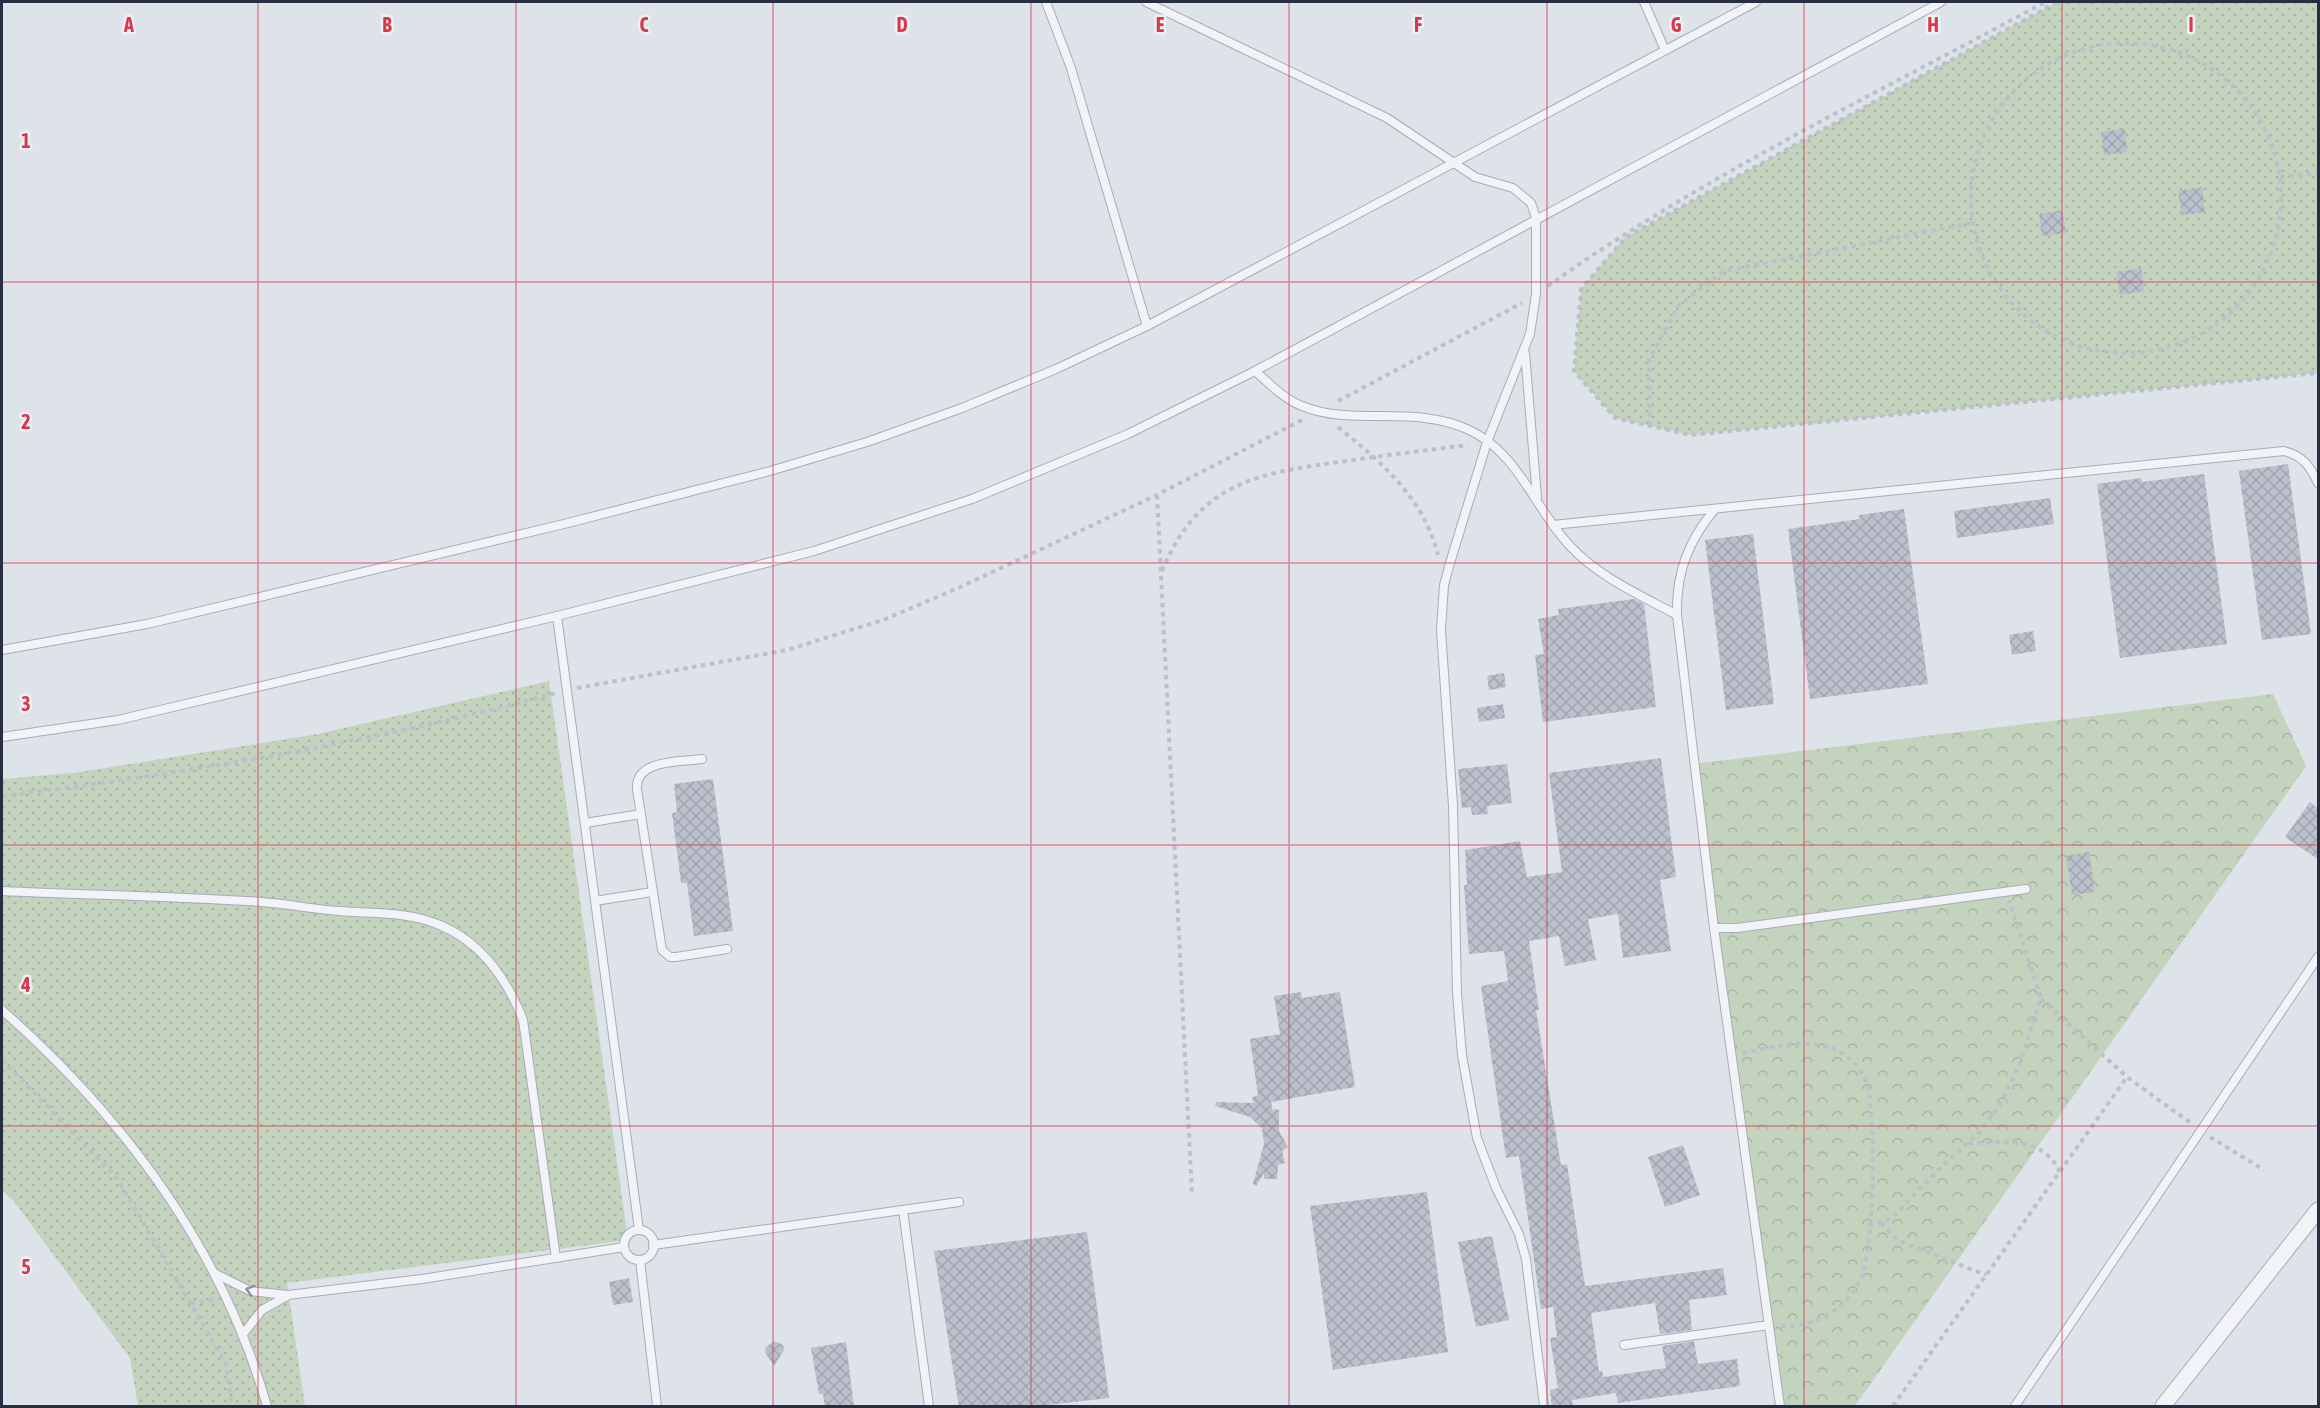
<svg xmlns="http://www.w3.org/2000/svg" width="2320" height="1408" viewBox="0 0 2320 1408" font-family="'Asap Condensed',sans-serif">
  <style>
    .grass { fill: url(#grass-dots) }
    .park { fill: url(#park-crowns) }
    .building { fill: url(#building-cross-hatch) }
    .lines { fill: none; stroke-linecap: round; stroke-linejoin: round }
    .service-casing { stroke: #a7acb7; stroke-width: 10 }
    .minor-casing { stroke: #a7acb7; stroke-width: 17 }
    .path { stroke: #bcc0c8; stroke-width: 4; stroke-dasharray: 4.5 4.5; stroke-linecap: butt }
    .service { stroke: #f1f3f7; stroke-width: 8 }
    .minor { stroke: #f1f3f7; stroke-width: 15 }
    .oneway { stroke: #8c909c }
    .grid { fill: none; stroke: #d83849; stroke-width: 1.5; stroke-opacity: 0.55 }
    .grid-label { font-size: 20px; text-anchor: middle; font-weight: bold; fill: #d83849; stroke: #edf1f6; stroke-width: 5; stroke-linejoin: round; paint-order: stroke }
  </style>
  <defs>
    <pattern id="grass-dots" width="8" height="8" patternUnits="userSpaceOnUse" patternTransform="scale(1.5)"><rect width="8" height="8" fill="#c3d3be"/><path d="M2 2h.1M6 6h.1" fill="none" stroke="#a7b5a4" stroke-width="1.8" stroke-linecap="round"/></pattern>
    <pattern id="park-crowns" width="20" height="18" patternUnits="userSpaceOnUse" patternTransform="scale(1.5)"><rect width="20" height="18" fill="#c3d3be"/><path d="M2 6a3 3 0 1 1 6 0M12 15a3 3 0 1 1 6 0" fill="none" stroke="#a7b5a4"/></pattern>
    <pattern id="building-cross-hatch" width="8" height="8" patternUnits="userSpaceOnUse" patternTransform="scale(1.5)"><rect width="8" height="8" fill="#bbc0cc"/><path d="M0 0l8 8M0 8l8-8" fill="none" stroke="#a1a5b0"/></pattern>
  </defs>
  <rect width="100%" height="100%" fill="#dee2e9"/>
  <g class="grass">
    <path d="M 2057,2 L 2318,2 L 2318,373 L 1691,435 L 1615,418 L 1574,371 L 1581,289 L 1626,237 Z"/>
    <path d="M 549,681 L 628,1240 L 287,1283 L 305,1406 L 138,1406 L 130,1358 L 13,1200 L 2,1190 L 2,779 L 74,773 L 318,734 Z"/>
  </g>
  <path class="park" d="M 2273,694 L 2306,766 L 1855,1406 L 1783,1406 L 1694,764 Z"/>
  <g class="building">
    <path d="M 2125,129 L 2127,152 L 2104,155 L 2101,132 Z"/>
    <path d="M 2202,187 L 2205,212 L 2182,215 L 2178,191 Z"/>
    <path d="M 2062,210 L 2066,233 L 2042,236 L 2039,214 Z"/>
    <path d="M 2141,268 L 2144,291 L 2120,295 L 2116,272 Z"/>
    <path d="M 2288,464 L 2311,634 L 2262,640 L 2239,471 Z"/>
    <path d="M 2204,474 L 2227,644 L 2120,658 L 2097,484 L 2141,478 L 2142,482 Z"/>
    <path d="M 2050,498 L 2054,524 L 1957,538 L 1954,511 Z"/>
    <path d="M 1904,509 L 1928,684 L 1810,699 L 1788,529 L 1860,519 L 1859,515 Z"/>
    <path d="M 1753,534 L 1774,704 L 1726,710 L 1705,540 Z"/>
    <path d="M 1634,599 L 1644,604 L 1656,707 L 1543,722 L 1535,655 L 1544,654 L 1538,619 L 1559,615 L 1558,609 Z"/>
    <path d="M 2033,631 L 2036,651 L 2012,655 L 2009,635 Z"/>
    <path d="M 1504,673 L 1506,687 L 1489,690 L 1487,676 Z"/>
    <path d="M 1503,704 L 1505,718 L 1479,722 L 1477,708 Z"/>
    <path d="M 1661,758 L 1676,877 L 1660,880 L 1671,951 L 1623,958 L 1618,914 L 1588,919 L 1596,960 L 1565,966 L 1559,936 L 1529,941 L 1539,1010 L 1536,1010 L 1561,1165 L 1567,1164 L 1585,1286 L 1723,1268 L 1727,1295 L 1689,1300 L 1692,1330 L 1660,1334 L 1655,1303 L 1591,1313 L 1599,1372 L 1602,1371 L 1603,1377 L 1666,1368 L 1662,1346 L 1694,1341 L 1698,1364 L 1737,1359 L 1740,1386 L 1618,1403 L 1616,1393 L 1572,1400 L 1573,1407 L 1552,1407 L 1550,1390 L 1558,1388 L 1550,1338 L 1557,1337 L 1553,1307 L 1541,1309 L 1519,1156 L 1506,1158 L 1481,986 L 1508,981 L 1504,951 L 1469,954 L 1464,885 L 1467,885 L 1465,850 L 1520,841 L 1527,877 L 1562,872 L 1549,773 Z"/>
    <path d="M 1507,764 L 1512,803 L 1487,806 L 1488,814 L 1472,815 L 1471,807 L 1462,808 L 1458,769 Z"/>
    <path d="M 713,779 L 733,931 L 694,936 L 687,883 L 681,883 L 672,813 L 677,812 L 674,784 Z"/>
    <path d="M 2310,802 L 2319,809 L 2319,860 L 2285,837 Z"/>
    <path d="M 2089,852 L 2095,892 L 2072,895 L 2066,856 Z"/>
    <path d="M 1301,992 L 1302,998 L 1340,992 L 1355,1087 L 1271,1102 L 1273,1112 L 1274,1109 L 1279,1110 L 1279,1131 L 1288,1147 L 1282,1151 L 1285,1163 L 1278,1165 L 1277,1179 L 1264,1179 L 1264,1173 L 1256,1186 L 1253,1184 L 1264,1144 L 1262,1128 L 1250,1117 L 1215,1106 L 1216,1102 L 1254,1103 L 1252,1098 L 1258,1095 L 1250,1039 L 1280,1034 L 1274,996 Z"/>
    <path d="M 1683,1145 L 1700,1195 L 1665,1207 L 1648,1157 Z"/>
    <path d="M 1427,1192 L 1448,1352 L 1333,1370 L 1310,1206 Z"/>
    <path d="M 1087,1232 L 1109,1398 L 1030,1407 L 959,1407 L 934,1251 Z"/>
    <path d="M 1492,1236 L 1509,1320 L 1476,1327 L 1458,1242 Z"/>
    <path d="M 629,1278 L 633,1302 L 613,1305 L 609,1282 Z"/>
    <path d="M 774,1341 L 783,1345 L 784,1350 L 774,1366 L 765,1352 L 766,1347 Z"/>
    <path d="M 846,1342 L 854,1407 L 825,1407 L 823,1394 L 819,1394 L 811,1348 Z"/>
  </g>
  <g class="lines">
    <defs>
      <g id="service">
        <path d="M 1046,2 L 1071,68 L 1147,326"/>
        <path d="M 1146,2 L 1387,118 L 1475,177 L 1513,188 L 1531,203 L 1536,218 L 1536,294 L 1530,334 L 1487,442 L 1450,563 L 1444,585 L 1441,630 L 1453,806 L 1457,993 L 1462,1055 L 1477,1138 L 1496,1188 L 1519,1234 L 1526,1259 L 1544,1406"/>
        <path d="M 1644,2 L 1665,50"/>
        <path d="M 1525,353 L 1537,497"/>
        <path d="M 1255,371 C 1270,384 1284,399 1302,406 C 1353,427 1415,404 1469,430 C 1519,453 1534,508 1570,546 C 1599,577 1640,595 1677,615"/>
        <path d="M 1715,509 C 1688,541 1676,573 1677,615 L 1714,928 L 1780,1406"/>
        <path d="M 1553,525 L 2284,451 C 2303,456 2310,466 2318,483"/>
        <path d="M 557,616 L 639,1230"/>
        <path d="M 2,650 L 147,624 L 564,524 L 770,471 L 867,442 L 962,408 L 1056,369 L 1147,326 L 1756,2"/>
        <path d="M 2,737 L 118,720 L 557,616 L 814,551 L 972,499 L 1128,434 L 1255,371 L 1941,2"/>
        <path d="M 702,759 C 681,762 635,759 637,789 L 662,950 L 670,957 L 676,957 L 727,949"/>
        <path d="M 585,823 L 641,814"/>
        <path d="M 2,891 C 88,895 175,896 262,902 C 287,904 313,909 339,911 C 373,914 409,911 442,926 C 483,944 507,979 523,1020 L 556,1258"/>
        <path d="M 595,901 L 652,892"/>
        <path d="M 1714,928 L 1737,928 L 2026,889"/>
        <path d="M 2,1010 C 123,1117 222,1249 267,1406"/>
        <path d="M 903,1210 L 929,1406"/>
        <circle cx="639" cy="1245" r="15"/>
        <path d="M 653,1245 L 959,1202"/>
        <path d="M 640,1260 L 657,1406"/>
        <path d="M 216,1274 L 250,1291 L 288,1295 L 422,1279 L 624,1247"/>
        <path d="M 243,1334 L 262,1310 L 287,1296"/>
        <path d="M 1624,1345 L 1769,1325"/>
        <path d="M 2015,1406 L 2318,957"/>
      </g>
      <path id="minor" d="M 2163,1406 L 2318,1210"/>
    </defs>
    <use href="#service" class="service-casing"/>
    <use href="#minor" class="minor-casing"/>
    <g class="path">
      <path d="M 2057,2 L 1626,237 L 1581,289 L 1574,371 L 1615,418 L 1691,435 L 2318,373"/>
      <circle cx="2126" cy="198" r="155"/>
      <path d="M 2280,177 L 2318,173"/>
      <path d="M 1548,286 C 1701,177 1880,92 2045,2"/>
      <path d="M 1338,401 L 1522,303"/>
      <path d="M 1650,426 L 1649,360 L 1678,306 L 1724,271 L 1972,223"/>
      <path d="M 1338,427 C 1382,463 1423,497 1438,555"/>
      <path d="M 1157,495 L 1192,1195"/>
      <path d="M 1162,571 C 1199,481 1259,473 1346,461 C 1387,455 1428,450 1468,445"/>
      <path d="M 577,688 L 787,650 L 883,620 L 956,589 L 1157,495 L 1302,420"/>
      <path d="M 2,796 C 188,773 374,742 556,693"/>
      <path d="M 2041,999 L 2127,1077 L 2192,1124"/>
      <path d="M 1743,1053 C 1776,1047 1814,1034 1845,1055 C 1855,1062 1865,1075 1868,1088 C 1876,1122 1875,1253 1859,1283 C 1843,1312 1812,1328 1779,1326"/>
      <path d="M 2,1060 L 117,1178 L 226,1364 L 232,1406"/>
      <path d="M 2210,1137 L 2264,1170"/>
      <path d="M 1968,1143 C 2005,1144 2040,1133 2060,1172"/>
      <path d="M 1881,1223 L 1899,1241 L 1986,1275"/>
      <path d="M 1869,1226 L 1892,1218 L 1943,1165 L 1979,1133 L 2001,1103 L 2020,1063 L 2041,998 L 2009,901"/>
      <path d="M 191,1304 L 213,1299"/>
      <path d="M 1893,1406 L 2127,1077"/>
    </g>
    <use href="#service" class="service"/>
    <use href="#minor" class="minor"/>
  </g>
  <defs><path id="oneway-chevron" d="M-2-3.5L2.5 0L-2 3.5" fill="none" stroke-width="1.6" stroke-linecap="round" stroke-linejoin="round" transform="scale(1.5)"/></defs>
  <use class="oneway" href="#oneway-chevron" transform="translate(250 1290) rotate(-164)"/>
  <path class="grid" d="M 258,2 L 258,1406M 516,2 L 516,1406M 773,2 L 773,1406M 1031,2 L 1031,1406M 1289,2 L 1289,1406M 1547,2 L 1547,1406M 1804,2 L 1804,1406M 2062,2 L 2062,1406M 2,282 L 2318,282M 2,563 L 2318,563M 2,845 L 2318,845M 2,1126 L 2318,1126"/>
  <g class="grid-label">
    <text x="129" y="32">A</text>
    <text x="387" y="32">B</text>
    <text x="644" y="32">C</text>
    <text x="902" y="32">D</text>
    <text x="1160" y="32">E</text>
    <text x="1418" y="32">F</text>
    <text x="1676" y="32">G</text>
    <text x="1933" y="32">H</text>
    <text x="2191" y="32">I</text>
    <text x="26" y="148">1</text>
    <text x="26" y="429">2</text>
    <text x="26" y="711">3</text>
    <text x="26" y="992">4</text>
    <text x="26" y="1274">5</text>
  </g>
  <rect width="2320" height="1408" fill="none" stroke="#262e41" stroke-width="6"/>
</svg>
